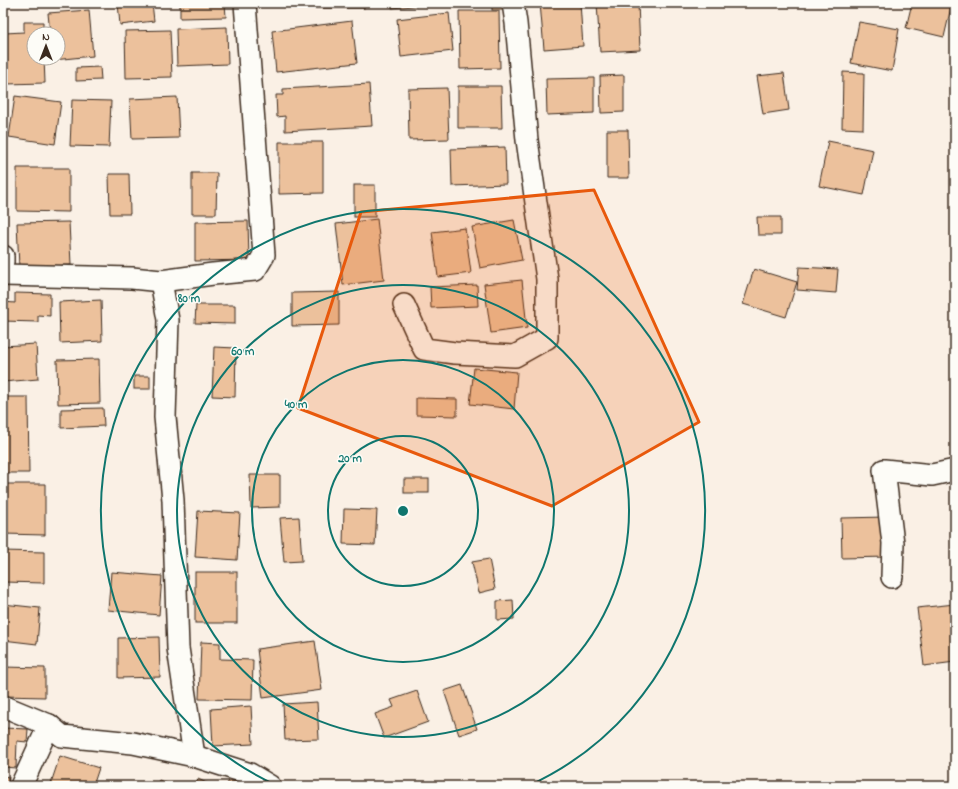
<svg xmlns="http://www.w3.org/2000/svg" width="958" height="789" viewBox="0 0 958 789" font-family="'Indie Flower',sans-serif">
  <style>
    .building { fill: #ecc19c; stroke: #3b2a1e }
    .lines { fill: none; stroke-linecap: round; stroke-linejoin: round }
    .minor-casing { stroke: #3b2a1e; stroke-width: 24 }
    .minor { stroke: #fdfcf7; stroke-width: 21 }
    .marked { fill: #e8590c; fill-opacity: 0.2; stroke: #e8590c; stroke-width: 3; stroke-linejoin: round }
    .ring { fill: none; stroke: #0f766e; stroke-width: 2 }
    .centre { fill: #0f766e; stroke: #fdfcf7; stroke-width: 2 }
    .ring-label { font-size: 12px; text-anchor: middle; font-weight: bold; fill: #0f766e; stroke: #fdfcf7; stroke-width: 3; stroke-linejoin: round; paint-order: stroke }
  </style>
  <rect width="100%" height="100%" fill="#faf0e5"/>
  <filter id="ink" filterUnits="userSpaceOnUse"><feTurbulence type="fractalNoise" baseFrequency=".025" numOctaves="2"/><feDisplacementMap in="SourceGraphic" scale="8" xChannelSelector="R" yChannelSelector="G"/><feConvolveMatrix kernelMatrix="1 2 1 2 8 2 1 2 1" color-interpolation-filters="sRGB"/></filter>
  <g filter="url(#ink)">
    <g class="building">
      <path d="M 118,3 L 152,3 L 154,21 L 120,25 Z"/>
      <path d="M 180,3 L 225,3 L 226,17 L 180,18 Z"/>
      <rect x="313" y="3" width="51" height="5"/>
      <path d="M 392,3 L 444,3 L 392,8 Z"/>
      <rect x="492" y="3" width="15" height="7"/>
      <path d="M 540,3 L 580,3 L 583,46 L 544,49 Z"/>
      <path d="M 597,3 L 638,3 L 640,50 L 600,52 Z"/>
      <path d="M 912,3 L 952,3 L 944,37 L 906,28 Z"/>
      <path d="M 89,10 L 93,56 L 53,60 L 53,58 L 58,58 L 58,34 L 50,34 L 48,13 Z"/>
      <path d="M 459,11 L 499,11 L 500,68 L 460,69 Z"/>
      <path d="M 449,13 L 453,51 L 401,57 L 397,19 Z"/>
      <path d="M 352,21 L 357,63 L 276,72 L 272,31 Z"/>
      <path d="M 24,22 L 43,22 L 43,34 L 34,34 L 34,58 L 44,58 L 45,83 L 6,84 L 5,33 L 24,32 Z"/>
      <path d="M 859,22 L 899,29 L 892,71 L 851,63 Z"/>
      <path d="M 227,27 L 228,64 L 177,66 L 176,29 Z"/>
      <path d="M 170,30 L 172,77 L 126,78 L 125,31 Z"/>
      <path d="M 100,67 L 101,80 L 76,81 L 76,68 Z"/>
      <path d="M 843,72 L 864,73 L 863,129 L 842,128 Z"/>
      <path d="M 784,73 L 789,110 L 763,114 L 757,76 Z"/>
      <path d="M 624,75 L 624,112 L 601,113 L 600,76 Z"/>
      <path d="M 594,78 L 594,113 L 547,115 L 546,79 Z"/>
      <path d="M 369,84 L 372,126 L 285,131 L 285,116 L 277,117 L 276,95 L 283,95 L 283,89 Z"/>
      <path d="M 458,86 L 501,86 L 502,128 L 458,128 Z"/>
      <path d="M 447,88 L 449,139 L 409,140 L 408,89 Z"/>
      <path d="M 15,96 L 61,102 L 55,144 L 9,137 Z"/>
      <path d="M 177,97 L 179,138 L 132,139 L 130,99 Z"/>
      <path d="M 72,100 L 111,101 L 109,147 L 70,146 Z"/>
      <path d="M 607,130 L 628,130 L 629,178 L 607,178 Z"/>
      <path d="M 828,141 L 873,150 L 864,195 L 819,186 Z"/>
      <path d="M 279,142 L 323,142 L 323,193 L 279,194 Z"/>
      <path d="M 505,147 L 506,184 L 452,186 L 451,149 Z"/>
      <path d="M 17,168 L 69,168 L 69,212 L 17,211 Z"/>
      <path d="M 192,173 L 217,173 L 216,214 L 192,214 Z"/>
      <path d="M 109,174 L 129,174 L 130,214 L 110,214 Z"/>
      <rect x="354" y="185" width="21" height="32"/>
      <path d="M 757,217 L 781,217 L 781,235 L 758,235 Z"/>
      <path d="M 377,219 L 384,280 L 343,285 L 336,224 Z"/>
      <path d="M 514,220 L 522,260 L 480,268 L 472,227 Z"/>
      <path d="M 248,221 L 249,260 L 195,261 L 195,222 Z"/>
      <path d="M 69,222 L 71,265 L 19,267 L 17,223 Z"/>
      <path d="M 465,228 L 471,273 L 438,277 L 432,232 Z"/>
      <path d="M 799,267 L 838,269 L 836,293 L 797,290 Z"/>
      <path d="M 754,269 L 797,282 L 786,317 L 743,304 Z"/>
      <path d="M 522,280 L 527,328 L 491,333 L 484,284 Z"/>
      <path d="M 477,285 L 478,306 L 431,308 L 430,287 Z"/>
      <path d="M 339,292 L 339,325 L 292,326 L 292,293 Z"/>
      <path d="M 15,293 L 50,294 L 50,316 L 38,315 L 38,322 L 3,321 L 3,302 L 15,303 Z"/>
      <path d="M 101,300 L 102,341 L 60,343 L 59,302 Z"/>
      <path d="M 196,305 L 235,305 L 235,324 L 195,323 Z"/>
      <path d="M 36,344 L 38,379 L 3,382 L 3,346 Z"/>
      <path d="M 214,347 L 236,348 L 235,397 L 212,396 Z"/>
      <path d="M 99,359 L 100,403 L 58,404 L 57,360 Z"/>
      <path d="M 474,368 L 517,372 L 514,409 L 470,404 Z"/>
      <rect x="134" y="376" width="16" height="13"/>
      <path d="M 3,397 L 28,397 L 29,473 L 3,473 Z"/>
      <path d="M 416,398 L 457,399 L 457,416 L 416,415 Z"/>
      <path d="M 103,408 L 104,426 L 61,428 L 61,409 Z"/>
      <path d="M 250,475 L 280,475 L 280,507 L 251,508 Z"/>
      <rect x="404" y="479" width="25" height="14"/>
      <path d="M 3,484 L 45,484 L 45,535 L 3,534 Z"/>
      <path d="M 344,509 L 377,510 L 375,545 L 343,544 Z"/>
      <path d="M 198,511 L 240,513 L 237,560 L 195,557 Z"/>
      <path d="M 299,517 L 302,561 L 284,562 L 280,518 Z"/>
      <path d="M 887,517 L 888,557 L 842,558 L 841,518 Z"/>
      <path d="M 3,551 L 44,552 L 44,583 L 3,582 Z"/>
      <path d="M 489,559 L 495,589 L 479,593 L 472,562 Z"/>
      <path d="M 111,572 L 162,576 L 159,615 L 108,610 Z"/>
      <rect x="195" y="572" width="42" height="51"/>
      <path d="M 513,600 L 514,619 L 497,620 L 497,601 Z"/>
      <path d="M 3,604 L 40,608 L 37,644 L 3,640 Z"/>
      <path d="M 955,604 L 955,662 L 924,666 L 917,608 Z"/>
      <path d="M 159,637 L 160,677 L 118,678 L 118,638 Z"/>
      <path d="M 315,641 L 322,690 L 263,698 L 257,649 Z"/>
      <path d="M 201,642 L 220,643 L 220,659 L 253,660 L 252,700 L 199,699 Z"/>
      <path d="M 3,667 L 45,668 L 45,697 L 3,696 Z"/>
      <path d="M 462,685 L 477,729 L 459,735 L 444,691 Z"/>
      <path d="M 417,691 L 428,722 L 384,738 L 375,714 L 394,707 L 391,700 Z"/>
      <path d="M 317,702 L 319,739 L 285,740 L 283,704 Z"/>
      <path d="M 251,706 L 253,744 L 213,746 L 211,709 Z"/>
      <path d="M 3,728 L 28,729 L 27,742 L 17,741 L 16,768 L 3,767 Z"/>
      <path d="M 60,756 L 99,768 L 93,786 L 50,786 Z"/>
      <path d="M 3,776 L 9,777 L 8,786 L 3,786 Z"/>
      <path d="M 231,777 L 248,786 L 226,786 Z"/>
      <path d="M 198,779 L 213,786 L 195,786 Z"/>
      <path d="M 159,780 L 173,786 L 156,786 Z"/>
    </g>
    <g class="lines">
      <defs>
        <g id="minor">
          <path d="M 3,256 L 3,262"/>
          <path d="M 3,275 L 132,278 L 161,281 L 213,274 L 255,270 L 264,255 L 245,3"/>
          <path d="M 161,281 L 168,320 L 165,417 L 173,500 L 178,648 L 194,756"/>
          <path d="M 404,305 L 424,349 L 455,353 L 515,356 L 547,338 L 547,279 L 527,140 L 516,23 L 513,3"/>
          <path d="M 892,577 L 893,543 L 884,470 L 932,475 L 955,470"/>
          <path d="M 3,706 L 49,725"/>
          <path d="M 21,786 L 49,725 L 62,736 L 133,743 L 194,756 L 250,774 L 270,786"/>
        </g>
      </defs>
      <use href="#minor" class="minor-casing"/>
      <use href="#minor" class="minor"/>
    </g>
  </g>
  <path class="marked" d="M 594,190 L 699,422 L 552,506 L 298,408 L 361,212 Z"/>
  <g class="ring">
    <circle cx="403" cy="511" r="75"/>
    <circle cx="403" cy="511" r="151"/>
    <circle cx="403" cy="511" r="226"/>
    <path d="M278 786A302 302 0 1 1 528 786"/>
  </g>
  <circle cx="403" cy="511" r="6" class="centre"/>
  <g class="ring-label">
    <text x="189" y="302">80 m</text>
    <text x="243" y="355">60 m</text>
    <text x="296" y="408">40 m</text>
    <text x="350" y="462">20 m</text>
  </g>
  <rect width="958" height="789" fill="none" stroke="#fdfcf7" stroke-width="16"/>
  <rect x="8" y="8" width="942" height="773" fill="none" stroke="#3b2a1e" stroke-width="1.5" filter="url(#ink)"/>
  <g transform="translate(46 46)"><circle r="19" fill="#fdfcf7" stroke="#afa8a0"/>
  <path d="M0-3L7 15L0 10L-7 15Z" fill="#3b2a1e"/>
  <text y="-6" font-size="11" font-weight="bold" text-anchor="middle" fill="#3b2a1e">N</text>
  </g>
</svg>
